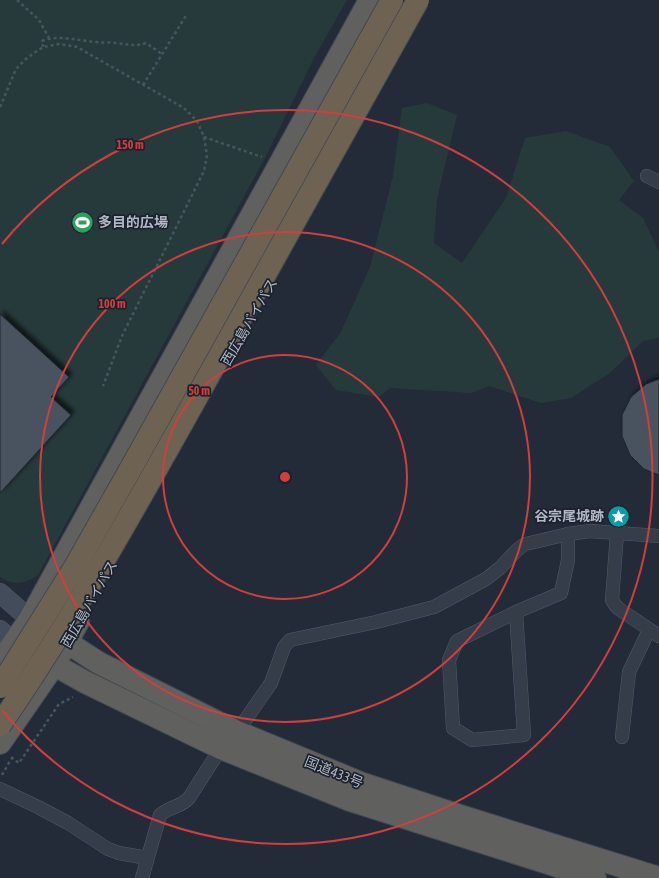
<svg xmlns="http://www.w3.org/2000/svg" width="659" height="878" viewBox="0 0 659 878" font-family="'Asap Condensed','Noto Sans JP',sans-serif">
  <style>
    .green { fill: #273a3b }
    .building { fill: #485261; stroke: #1d242f; filter: url(#shadow) }
    .lines { fill: none; stroke-linecap: round; stroke-linejoin: round }
    .minor-casing { stroke: #535b66; stroke-width: 14 }
    .secondary-casing { stroke: #535b66; stroke-width: 20 }
    .trunk-casing { stroke: #404853; stroke-width: 24 }
    .path { stroke: #45575a; stroke-width: 2.5; stroke-dasharray: 3 3; stroke-linecap: butt }
    .minor { stroke: #353d48; stroke-width: 13 }
    .secondary { stroke: #434c5b; stroke-width: 19 }
    .trunk { stroke: #60605e; stroke-width: 22 }
    .motorway-bridge-casing { stroke: #404853; stroke-width: 24; stroke-linecap: butt }
    .motorway-bridge { stroke: #6e6353; stroke-width: 22 }
    .ring { fill: none; stroke: #d03e3f; stroke-width: 2 }
    .labels { text-anchor: middle; stroke-width: 3.5; stroke-linejoin: round; paint-order: stroke }
    .poi-label { font-size: 14px; font-weight: bold; fill: #b0b8c4; stroke: #1b222d; text-anchor: start }
    .street-label { font-size: 14px; fill: #b0b8c4; stroke: #1b222d }
    .centre { fill: #d03e3f; stroke: #1b222d; stroke-width: 2 }
    .ring-label { font-size: 12px; text-anchor: middle; font-weight: bold; fill: #d03e3f; stroke: #1b222d; stroke-width: 3.5; stroke-linejoin: round; paint-order: stroke }
  </style>
  <defs>
    <filter id="shadow"><feDropShadow dx="3.5" dy="-3.5" stdDeviation="2" flood-color="#0009"/></filter>
  </defs>
  <rect width="100%" height="100%" fill="#222b37"/>
  <g class="green">
    <path d="M 0,0 L 347,0 L 314,58 L 265,158 L 38,575 C 26,584 13,586 0,577 Z"/>
    <path d="M 427,103 L 457,115 L 437,199 L 434,243 L 462,263 L 506,198 L 525,138 L 566,131 L 610,147 L 634,181 L 619,200 L 643,218 L 659,252 L 659,338 L 643,341 L 610,373 L 571,398 L 541,403 L 489,386 L 471,393 L 390,388 L 379,397 L 336,390 L 316,365 L 341,332 L 370,267 L 393,176 L 402,108 Z"/>
  </g>
  <g class="building">
    <path d="M 0,314 L 69,377 L 51,397 L 71,415 L 0,493 Z"/>
    <path d="M 659,379 L 659,475 L 644,469 L 630,455 L 622,436 L 622,415 L 631,397 L 646,384 Z"/>
  </g>
  <g class="lines">
    <defs>
      <g id="minor">
        <path d="M 647,176 L 659,182"/>
        <path d="M 617,533 L 612,600 L 615,605 L 619,609 L 659,636"/>
        <path d="M 516,612 L 524,735 L 472,740 L 453,728 L 449,660 L 457,641 L 516,612 L 561,593 L 568,560 L 568,534"/>
        <path d="M 237,732 L 271,683 L 284,647 L 290,640 L 376,622 L 434,607 L 486,579 L 500,568 L 517,550 L 525,544 L 530,543 L 568,534 L 590,531 L 659,536"/>
        <path d="M 622,737 L 629,672 L 649,630"/>
        <path d="M 0,789 L 38,807 L 68,823 L 108,849 L 119,853 L 147,858"/>
        <path d="M 142,878 L 160,815 C 169,807 181,807 189,798 L 221,748"/>
      </g>
      <g id="secondary">
        <path d="M 0,593 L 30,619"/>
        <path d="M 0,630 L 15,643"/>
      </g>
      <g id="trunk">
        <path d="M 54,634 L 99,663 L 237,732 L 363,784 L 460,816 L 659,878"/>
        <path d="M 42,658 L 85,682 L 221,748 L 350,800 L 595,878"/>
        <path d="M 0,663 L 30,619 L 370,0"/>
        <path d="M 0,743 L 54,665 L 78,622"/>
      </g>
    </defs>
    <use href="#minor" class="minor-casing"/>
    <use href="#secondary" class="secondary-casing"/>
    <use href="#trunk" class="trunk-casing"/>
    <g class="path">
      <path d="M 17,0 L 39,20 L 49,38"/>
      <path d="M 43,47 L 42,41 C 60,34 78,41 97,42 C 103,43 110,42 116,43 C 127,44 135,47 146,43 L 162,54"/>
      <path d="M 143,85 L 187,14"/>
      <path d="M 0,107 L 16,69 L 27,58 L 43,47 L 59,44 L 77,47 L 184,108 L 197,121 L 204,137 L 207,155 L 204,171 L 122,336 L 103,386"/>
      <path d="M 204,137 L 262,157"/>
      <path d="M 13,757 L 12,758 L 19,763 L 59,704 L 73,697"/>
      <path d="M 2,775 L 11,759"/>
    </g>
    <use href="#minor" class="minor"/>
    <use href="#secondary" class="secondary"/>
    <use href="#trunk" class="trunk"/>
    <defs>
      <g id="motorway-bridge">
        <path d="M 0,687 L 75,567 L 135,461 L 392,0"/>
        <path d="M 0,725 C 77,613 143,493 209,375 C 279,250 348,125 418,0"/>
      </g>
    </defs>
    <use href="#motorway-bridge" class="motorway-bridge-casing"/>
    <use href="#motorway-bridge" class="motorway-bridge"/>
  </g>
  <g class="ring">
    <circle cx="285" cy="477" r="122"/>
    <circle cx="285" cy="477" r="245"/>
    <path d="M2 244A367 367 0 1 1 2 710"/>
  </g>
  <defs>
    <symbol id="stadium-disc" viewBox="-11 -11 22 22"><circle r="9.5" fill="#2e9e5b" stroke="#1b222d"/><path d="M0-5a6.5 5 0 1 0 0 10a6.5 5 0 1 0 0-10ZM-3.5-1.8h7v3.6h-7Z" fill="#fff"/></symbol>
    <symbol id="sight-disc" viewBox="-11 -11 22 22"><circle r="9.5" fill="#0f9aa8" stroke="#1b222d"/><path d="M0-6L1.8-2.2L6-1.7L2.9 1.2L3.7 5.4L0 3.3L-3.7 5.4L-2.9 1.2L-6-1.7L-1.8-2.2Z" fill="#fff"/></symbol>
  </defs>
  <g fill-rule="evenodd">
    <use href="#stadium-disc" x="70" y="210" width="25" height="25"/>
    <use href="#sight-disc" x="606" y="504" width="25" height="25"/>
  </g>
  <g class="labels">
    <g class="poi-label">
      <text x="98" y="227">多目的広場</text>
      <text x="604" y="521" text-anchor="end">谷宗尾城跡</text>
    </g>
    <g class="street-label">
      <text transform="translate(249 322) rotate(-60)" y="5">西広島バイパス</text>
      <text transform="translate(89 604) rotate(-60)" y="5">西広島バイパス</text>
      <text transform="translate(334 772) rotate(22)" y="5">国道433号</text>
    </g>
  </g>
  <circle cx="285" cy="477" r="6" class="centre"/>
  <g class="ring-label">
    <text x="130" y="149">150 m</text>
    <text x="112" y="308">100 m</text>
    <text x="199" y="395">50 m</text>
  </g>
</svg>
